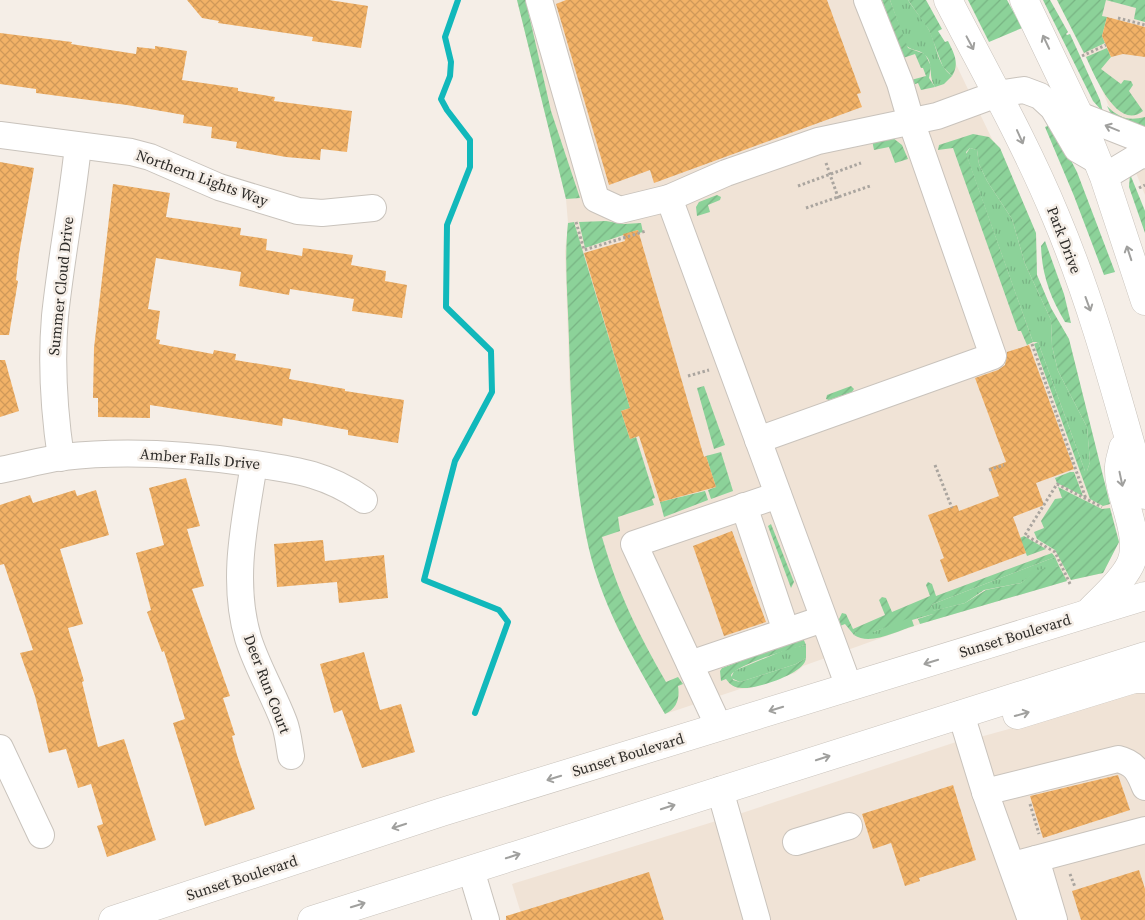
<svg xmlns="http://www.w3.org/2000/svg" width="1145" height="920" viewBox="0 0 1145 920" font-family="'Source Serif 4',serif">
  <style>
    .built { fill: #f0e3d6 }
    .grass { fill: url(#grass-tufts) }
    .garden { fill: url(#garden-furrows) }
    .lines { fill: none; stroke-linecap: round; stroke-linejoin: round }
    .stream { stroke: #11b8bb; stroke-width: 6 }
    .building { fill: url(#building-cross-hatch) }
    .minor-casing { stroke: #c9c3bc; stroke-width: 28 }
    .major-casing { stroke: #c9c3bc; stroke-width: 29 }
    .path { stroke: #aaa59f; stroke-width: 3; stroke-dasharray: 2.5 2.5; stroke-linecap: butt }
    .minor { stroke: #fff; stroke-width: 26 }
    .major { stroke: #fff; stroke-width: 28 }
    .oneway { stroke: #a0a09e }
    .labels { text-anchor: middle; stroke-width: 5; stroke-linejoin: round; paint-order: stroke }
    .street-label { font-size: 15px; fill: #2d2b28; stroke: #f5eee7 }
  </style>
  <defs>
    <pattern id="grass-tufts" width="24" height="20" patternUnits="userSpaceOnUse" patternTransform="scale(1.25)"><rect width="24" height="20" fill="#8cd299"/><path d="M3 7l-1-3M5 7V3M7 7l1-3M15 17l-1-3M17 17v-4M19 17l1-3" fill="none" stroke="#79b484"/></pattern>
    <pattern id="garden-furrows" width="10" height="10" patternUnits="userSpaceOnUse" patternTransform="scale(1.25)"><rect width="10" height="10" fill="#8cd299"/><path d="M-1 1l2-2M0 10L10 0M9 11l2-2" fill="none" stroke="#79b484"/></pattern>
    <pattern id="building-cross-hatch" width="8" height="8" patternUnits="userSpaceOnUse" patternTransform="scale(1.25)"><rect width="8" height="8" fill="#f2b267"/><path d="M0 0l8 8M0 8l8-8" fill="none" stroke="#d09959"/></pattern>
  </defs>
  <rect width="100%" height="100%" fill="#f5eee7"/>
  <g class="built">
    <path d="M 517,0 L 918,0 L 951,54 L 993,141 L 1000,148 L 1036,233 L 1037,275 L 1051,308 L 1069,339 L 1119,542 L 1103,573 L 1067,581 L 920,624 L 803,666 L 795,673 L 750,688 L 740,689 L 665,714 L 617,627 L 600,583 L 586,536 L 573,442 L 570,394 L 565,251 L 568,223 L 566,199 Z"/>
    <path d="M 1057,0 L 1145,0 L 1145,195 L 1103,92 Z"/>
    <path d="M 1145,691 L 1145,920 L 1040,920 L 980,737 Z"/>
    <path d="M 959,741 L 1020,920 L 523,920 L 512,884 L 742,813 Z"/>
  </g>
  <g class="grass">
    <path d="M 890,0 L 908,0 C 914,10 923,19 929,30 C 937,46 937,65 952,76 L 944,84 L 935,87 C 927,74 935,63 924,54 C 918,49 911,51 906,45 Z"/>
    <path d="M 970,148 L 977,150 L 979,164 L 987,181 L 1012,219 L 1025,264 L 1051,320 L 1052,346 L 1058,371 L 1087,427 L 1090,462 L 1087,471 L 1085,471 L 1038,342 L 1033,342 L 966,154 Z"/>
    <path d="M 1055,557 L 1059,566 L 1035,573 L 1021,583 L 984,590 L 965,603 L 933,611 L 933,614 L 912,620 L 914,626 C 897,631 870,646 854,635 L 856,632 L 874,632 L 931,607 L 933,604 Z"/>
    <path d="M 806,645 L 806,658 L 796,664 L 740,682 L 731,678 L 734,671 L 787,649 Z"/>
  </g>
  <g class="garden">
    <path d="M 517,0 L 525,0 L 527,6 L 551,111 L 580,198 L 566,199 Z"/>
    <path d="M 882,0 L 890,0 L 908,48 L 925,54 L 931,66 L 929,78 L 935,87 L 921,90 L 918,83 L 913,85 L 911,80 L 926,76 L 923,68 L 921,68 L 915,54 L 903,58 Z"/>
    <path d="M 908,0 L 926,0 L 942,29 L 938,31 L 945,42 L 948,41 C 954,53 960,64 952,76 L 943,67 L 929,30 Z"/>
    <path d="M 968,0 L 1007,0 L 1022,28 L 989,42 Z"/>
    <path d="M 1043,0 L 1050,0 L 1068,32 L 1066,34 L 1067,35 L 1070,34 L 1100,100 L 1103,112 L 1093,101 Z"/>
    <path d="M 1057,0 L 1145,0 L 1145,22 L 1134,19 L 1136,8 L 1106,0 L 1102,16 L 1107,17 L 1102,36 L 1105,43 L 1084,53 Z"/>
    <path d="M 1107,48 L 1111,57 L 1101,69 L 1121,84 L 1124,80 L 1131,81 L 1133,85 L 1129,91 L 1143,111 C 1117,132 1094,74 1086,57 Z"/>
    <path d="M 1107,106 C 1119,118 1128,121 1145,117 L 1145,129 L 1113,118 Z"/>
    <path d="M 1052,124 L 1077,172 L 1115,272 L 1104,275 L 1074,196 L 1045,127 Z"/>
    <path d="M 973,134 L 989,137 L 1000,148 L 1036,233 L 1037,275 L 1051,308 L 1069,339 L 1110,504 L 1103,506 L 1090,499 L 1034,344 L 1038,342 L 1085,471 L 1087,471 L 1090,462 L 1087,427 L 1058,371 L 1052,346 L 1051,320 L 1025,264 L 1012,219 L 987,181 L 979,164 L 977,150 L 970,148 L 966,152 L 967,156 L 1033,342 L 1027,345 L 1021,331 L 1018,331 L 953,148 L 938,150 L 939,145 Z"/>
    <path d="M 893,138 L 902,145 L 908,159 L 895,163 L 889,147 L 874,150 L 872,140 Z"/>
    <path d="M 1130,174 L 1145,211 L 1145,233 L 1129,187 Z"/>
    <path d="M 717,195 L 721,197 L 720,200 L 708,205 L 710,212 L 697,216 L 696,207 L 699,202 Z"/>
    <path d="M 606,221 L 624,224 L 641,223 L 643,232 L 639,233 L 638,230 L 585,248 L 579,222 Z"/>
    <path d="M 574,222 L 630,408 L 621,411 L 630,439 L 636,437 L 655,498 L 652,499 L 654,505 L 618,517 L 620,531 L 602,537 C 618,593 637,631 666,682 L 678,677 L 683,684 L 678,686 C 680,698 677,709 665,714 C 633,658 598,600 586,535 C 573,471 571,405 569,340 C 568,300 564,262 568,223 Z"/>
    <path d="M 1045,241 L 1064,294 L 1071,323 L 1065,322 C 1050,297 1042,275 1041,246 Z"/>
    <path d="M 704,386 L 725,445 L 714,449 L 697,388 Z"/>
    <path d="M 851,386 L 854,389 L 852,392 L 829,400 L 826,399 L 827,395 Z"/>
    <path d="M 721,452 L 733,491 L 711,499 L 708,490 L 716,487 L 706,456 Z"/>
    <path d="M 1070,472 L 1074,472 L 1083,496 L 1057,483 L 1055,478 Z"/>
    <path d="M 1058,487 L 1102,509 L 1110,508 L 1119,542 L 1103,573 L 1071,580 L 1055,550 L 1037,539 L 1034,532 L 1044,528 L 1041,521 L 1055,499 L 1062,498 Z"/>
    <path d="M 705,491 L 708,500 L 664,517 L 660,502 Z"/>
    <path d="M 771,524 L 794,582 L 791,588 L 768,526 Z"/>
    <path d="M 1024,536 L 1046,549 L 1027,556 L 1020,538 Z"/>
    <path d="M 1052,553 L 1055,557 L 933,604 L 929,610 L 874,632 L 864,634 L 856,632 L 854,635 L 845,624 L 840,626 L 839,619 L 842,613 L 846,614 L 853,629 L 885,615 L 879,600 L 882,597 L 886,598 L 892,612 L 930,596 L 926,585 L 928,582 L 932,584 L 936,596 Z"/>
    <path d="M 1059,566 L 1067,581 L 920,624 L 918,619 L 933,614 L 932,611 L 965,603 L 986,590 L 1021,583 L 1037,570 Z"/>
    <path d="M 803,638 L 806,645 C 792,648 736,665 731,675 L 733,680 L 740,682 L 796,664 L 806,658 C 805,674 756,689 742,688 C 735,688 730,685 726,679 L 721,681 L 720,671 L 722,668 Z"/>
  </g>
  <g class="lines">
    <path class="stream" d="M 458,0 L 445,37 L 451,62 L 450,76 L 441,99 L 447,110 L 470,140 L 470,167 L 447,225 L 446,307 L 491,351 L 492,392 L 455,461 L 424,580 L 499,610 L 508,622 L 475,713"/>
  </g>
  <g class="building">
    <path d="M 187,0 L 329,0 L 368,6 L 361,48 L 312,41 L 313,37 L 218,23 L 219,21 L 202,18 Z"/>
    <path d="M 566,0 L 827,0 L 861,93 L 857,94 L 862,107 L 654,183 L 650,170 L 609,185 L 556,4 Z"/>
    <path d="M 1107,17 L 1145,27 L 1145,57 L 1123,54 L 1111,57 L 1102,36 Z"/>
    <path d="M 0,33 L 72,42 L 71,44 L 136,54 L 137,47 L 155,49 L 155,46 L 187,51 L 182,80 L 238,88 L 238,91 L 275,97 L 274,101 L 352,111 L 347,152 L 321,149 L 320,160 L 286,157 L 236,148 L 237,142 L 211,138 L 212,127 L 183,123 L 184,115 L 127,105 L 36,93 L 36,89 L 0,84 Z"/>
    <path d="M 0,162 L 34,168 L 19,254 L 16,280 L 18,281 L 9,335 L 0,335 Z"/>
    <path d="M 113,184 L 170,193 L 166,217 L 241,228 L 240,235 L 267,239 L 266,250 L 302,256 L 303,248 L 353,255 L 351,265 L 386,271 L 385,281 L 407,285 L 402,318 L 352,311 L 354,299 L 290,289 L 289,295 L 239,286 L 241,272 L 156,258 L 148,309 L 160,311 L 156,339 L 160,340 L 159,344 L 213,354 L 214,350 L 236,354 L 235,360 L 291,369 L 289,379 L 345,389 L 345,391 L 404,400 L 398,443 L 348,435 L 348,430 L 283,418 L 282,426 L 150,405 L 150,418 L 98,417 L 98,398 L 93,398 L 94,348 Z"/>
    <path d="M 638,230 L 704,457 L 706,456 L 716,487 L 660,502 L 639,436 L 630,439 L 621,411 L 630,408 L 584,253 L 625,241 L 623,234 Z"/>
    <path d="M 1029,345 L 1074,469 L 1036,483 L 1044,505 L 1013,517 L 1026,553 L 948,582 L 940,560 L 944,558 L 928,515 L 957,505 L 959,511 L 999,496 L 989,468 L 1006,462 L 975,378 L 998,370 L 1005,365 L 1007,352 Z"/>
    <path d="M 0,360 L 5,360 L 19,411 L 0,417 Z"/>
    <path d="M 186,478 L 200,526 L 187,529 L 204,586 L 192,589 L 230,696 L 223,698 L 235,735 L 232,736 L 237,755 L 255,809 L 205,826 L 173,723 L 185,719 L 164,651 L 162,652 L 147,612 L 151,610 L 136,553 L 164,545 L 149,488 Z"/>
    <path d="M 75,490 L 77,496 L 96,490 L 109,535 L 60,549 L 83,624 L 68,628 L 84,681 L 82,682 L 98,747 L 124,739 L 156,840 L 107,857 L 97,826 L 103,824 L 91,784 L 78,788 L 66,749 L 49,753 L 35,696 L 20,653 L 33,650 L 4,564 L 0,565 L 0,505 L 30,495 L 33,503 Z"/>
    <path d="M 732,531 L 766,622 L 724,636 L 693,546 Z"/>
    <path d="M 323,540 L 325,561 L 384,555 L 388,598 L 339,603 L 337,582 L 277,587 L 274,544 Z"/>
    <path d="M 364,652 L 380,710 L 401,704 L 415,752 L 362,768 L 342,710 L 334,713 L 320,664 Z"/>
    <path d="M 1118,775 L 1130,810 L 1043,838 L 1030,796 Z"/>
    <path d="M 953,785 L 976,860 L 919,878 L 920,881 L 905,886 L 891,843 L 873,849 L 862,814 Z"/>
    <path d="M 1139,870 L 1145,889 L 1145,920 L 1081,920 L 1072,891 Z"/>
    <path d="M 649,872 L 664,920 L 506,920 L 506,916 Z"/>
  </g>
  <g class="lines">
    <defs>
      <g id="minor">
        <path d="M 539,0 L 596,199 L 620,210 L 669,198 L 726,173 L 818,141 L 937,116 L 997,94 L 1024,90 L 1040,96 L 1053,108 L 1077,149 L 1096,160"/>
        <path d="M 1079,115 L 1145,141"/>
        <path d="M 0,135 L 131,152 L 150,157 L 219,187 L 298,211 L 322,213 L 373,208"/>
        <path d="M 1104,177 L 1139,156 L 1145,155"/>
        <path d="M 669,198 L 849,687"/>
        <path d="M 758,440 L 993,356 L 911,121 L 900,83 L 867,0"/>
        <path d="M 61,458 C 54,411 51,363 55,316 C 61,259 72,203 78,146"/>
        <path d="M 254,464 C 245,521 231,580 248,638 C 257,667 273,693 284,722 C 288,732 289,745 291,756"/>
        <path d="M 0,470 C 21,466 42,460 63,457 C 126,450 187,454 249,463 C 295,470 325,473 364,500"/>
        <path d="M 744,506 L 786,631"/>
        <path d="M 690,664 L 823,619"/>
        <path d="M 961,714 L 985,792 L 1031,920"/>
        <path d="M 719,727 L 634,544 L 778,495"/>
        <path d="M 0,748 L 41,835"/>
        <path d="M 720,790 L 757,920"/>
        <path d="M 985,792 L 1118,759 C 1135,763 1139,772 1145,787"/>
        <path d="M 796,842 L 849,826"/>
        <path d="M 1036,859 L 1054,920"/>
        <path d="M 1013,865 L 1145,830"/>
        <path d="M 471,870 L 486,920"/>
      </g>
      <g id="major">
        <path d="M 948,0 C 985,72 1025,142 1056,217 C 1094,307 1118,401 1145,495"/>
        <path d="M 1024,0 L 1079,115 L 1104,177 L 1145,301"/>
        <path d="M 1089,612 C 1102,598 1121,583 1130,565 C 1144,536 1117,495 1119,467 C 1119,461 1122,454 1123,448"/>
        <path d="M 1017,715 L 1134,679 L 1145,679"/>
        <path d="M 113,920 L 442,812 L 1145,596"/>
        <path d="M 312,920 L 1145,656"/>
      </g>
    </defs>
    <use href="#minor" class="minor-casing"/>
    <use href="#major" class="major-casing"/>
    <g class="path">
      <path d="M 1118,18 L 1145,25"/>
      <path d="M 1082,56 L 1106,45"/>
      <path d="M 826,163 L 839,200"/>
      <path d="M 798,186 L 861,163"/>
      <path d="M 1139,188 L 1145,185"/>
      <path d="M 806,208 L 870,186"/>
      <path d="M 576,222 L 584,250 L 646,231"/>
      <path d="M 1032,344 L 1086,499"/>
      <path d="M 688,376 L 709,370"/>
      <path d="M 935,465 L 952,508"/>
      <path d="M 989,470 L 1004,465"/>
      <path d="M 1070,584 L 1055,552 L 1025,535 L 1057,484 L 1102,507"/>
      <path d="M 1030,804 L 1039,834"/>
      <path d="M 1070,874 L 1075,887"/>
    </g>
    <use href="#minor" class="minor"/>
    <use href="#major" class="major"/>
  </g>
  <defs><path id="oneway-shaft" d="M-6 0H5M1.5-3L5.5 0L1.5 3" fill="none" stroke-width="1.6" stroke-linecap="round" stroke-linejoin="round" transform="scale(1.25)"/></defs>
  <g class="oneway">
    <use href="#oneway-shaft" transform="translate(1046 42) rotate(-115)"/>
    <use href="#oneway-shaft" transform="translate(970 43) rotate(62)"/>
    <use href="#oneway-shaft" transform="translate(1112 128) rotate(-158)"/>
    <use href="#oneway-shaft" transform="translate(1020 137) rotate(66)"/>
    <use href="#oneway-shaft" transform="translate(1129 253) rotate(-108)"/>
    <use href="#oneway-shaft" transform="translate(1088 304) rotate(70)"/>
    <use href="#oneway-shaft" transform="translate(1121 479) rotate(78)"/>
    <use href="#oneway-shaft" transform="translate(931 662) rotate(163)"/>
    <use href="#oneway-shaft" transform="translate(776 709) rotate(163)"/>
    <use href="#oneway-shaft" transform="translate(1022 714) rotate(-16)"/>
    <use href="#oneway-shaft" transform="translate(823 758) rotate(-18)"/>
    <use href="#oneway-shaft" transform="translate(554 778) rotate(163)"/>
    <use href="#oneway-shaft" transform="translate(668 807) rotate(-18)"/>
    <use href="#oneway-shaft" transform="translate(399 826) rotate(162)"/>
    <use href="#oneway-shaft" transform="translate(513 856) rotate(-18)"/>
    <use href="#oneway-shaft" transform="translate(358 905) rotate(-17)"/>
  </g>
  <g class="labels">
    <g class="street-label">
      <text transform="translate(202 178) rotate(20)" y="5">Northern Lights Way</text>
      <text transform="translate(1064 240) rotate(69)" y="5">Park Drive</text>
      <text transform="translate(61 286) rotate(-84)" y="5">Summer Cloud Drive</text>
      <text transform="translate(200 459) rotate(5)" y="5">Amber Falls Drive</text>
      <text transform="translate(1015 636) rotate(-17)" y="5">Sunset Boulevard</text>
      <text transform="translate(267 684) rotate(69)" y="5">Deer Run Court</text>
      <text transform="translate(628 755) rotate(-17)" y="5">Sunset Boulevard</text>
      <text transform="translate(242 878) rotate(-18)" y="5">Sunset Boulevard</text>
    </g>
  </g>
</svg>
